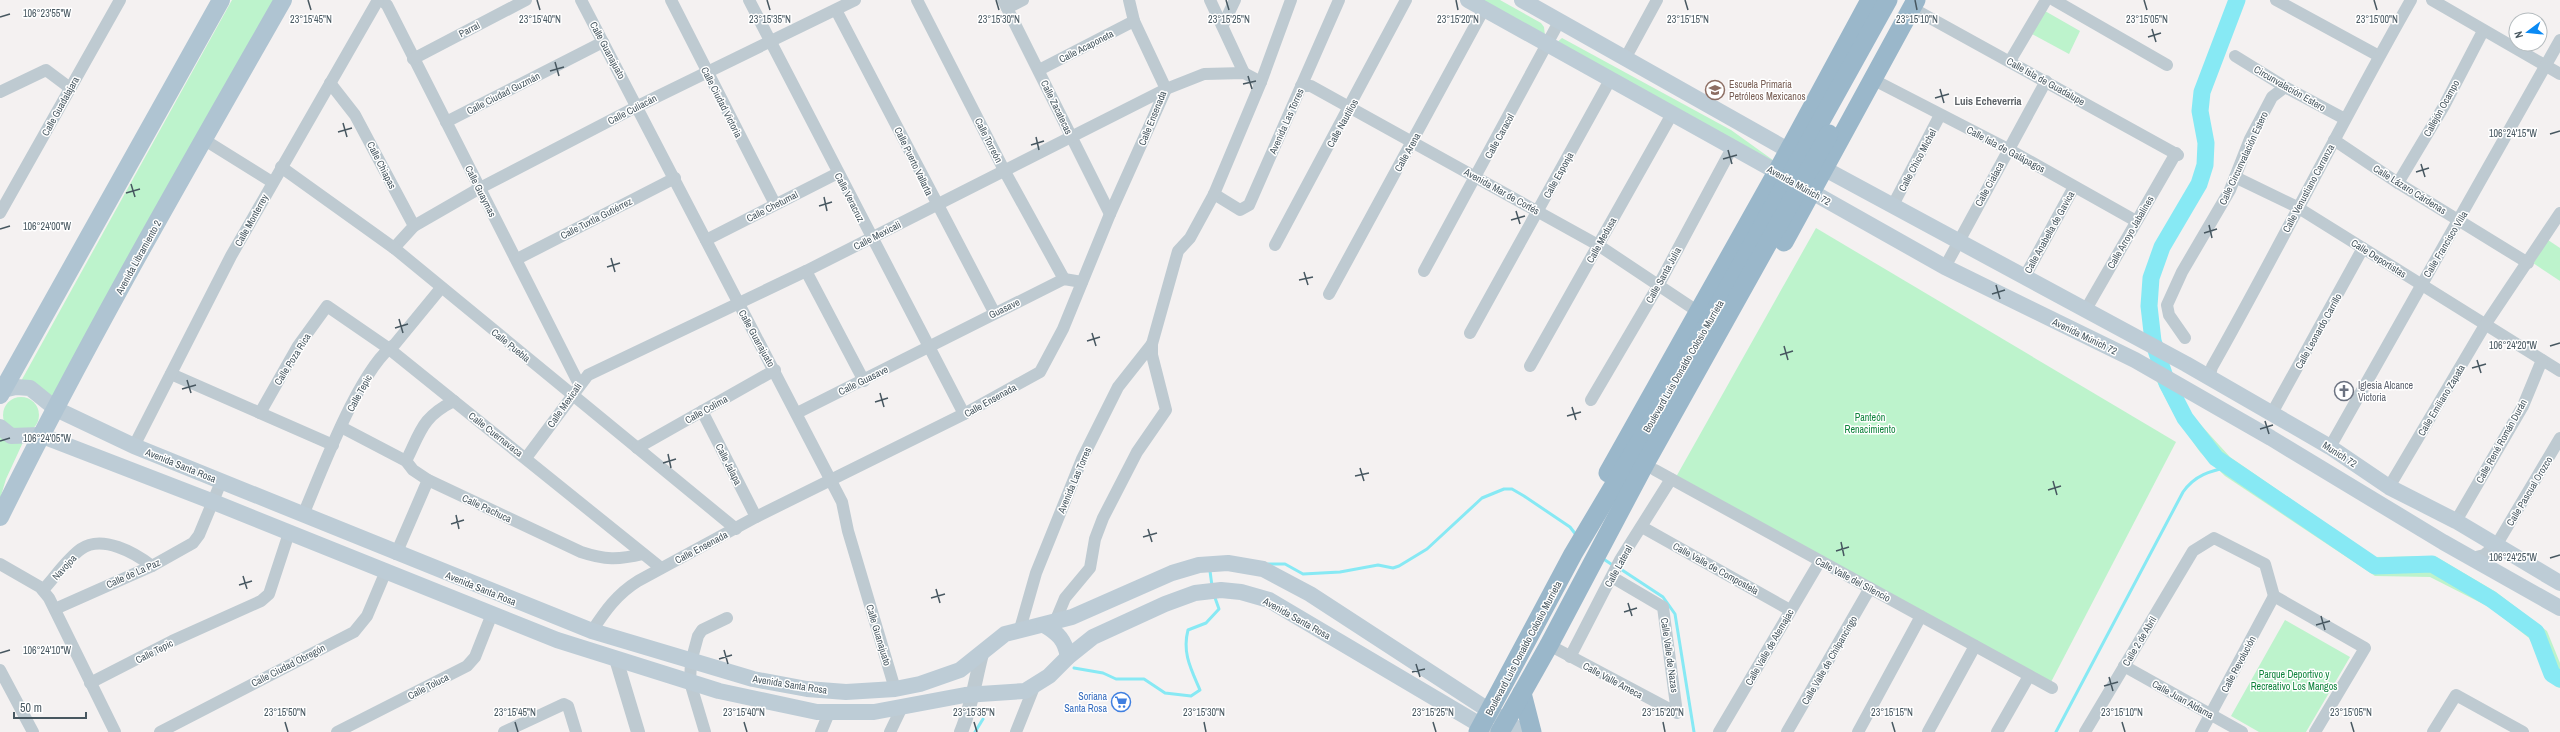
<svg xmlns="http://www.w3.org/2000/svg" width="2560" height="732" viewBox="0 0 2560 732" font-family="'Archivo Narrow',sans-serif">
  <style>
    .green { fill: #bdf3cc }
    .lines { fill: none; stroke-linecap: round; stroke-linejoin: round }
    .stream { stroke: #87e9f4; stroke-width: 3 }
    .river { stroke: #87e9f4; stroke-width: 17 }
    .minor { stroke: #becad1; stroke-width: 12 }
    .tertiary { stroke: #becad1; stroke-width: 14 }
    .secondary { stroke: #bdccd6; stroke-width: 16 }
    .primary { stroke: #afc4d2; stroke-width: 18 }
    .trunk { stroke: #9ab7ca; stroke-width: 19 }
    .ticks { fill: none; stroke: #475760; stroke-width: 1.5 }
    .labels { text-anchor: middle; stroke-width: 3; stroke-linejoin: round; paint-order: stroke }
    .street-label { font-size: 10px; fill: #475760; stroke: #fff }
    .education-label { font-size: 10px; fill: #785e54; stroke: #fff; text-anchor: start }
    .worship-label { font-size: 10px; fill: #5b616d; stroke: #fff; text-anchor: start }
    .park-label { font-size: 10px; fill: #10843d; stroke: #fff }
    .shop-label { font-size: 10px; fill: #366cbe; stroke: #fff; text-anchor: end }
    .neighbourhood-label { font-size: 11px; font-weight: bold; fill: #5d6267; stroke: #fff }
    .ticks-label { font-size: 10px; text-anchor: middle; fill: #475760; stroke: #fff; stroke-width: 3; stroke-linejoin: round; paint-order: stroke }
  </style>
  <rect width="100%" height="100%" fill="#f4f1f1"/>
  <g class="green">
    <path d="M 232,0 L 275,0 L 54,399 L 20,383 Z"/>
    <path d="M 1470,0 L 1500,0 L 1541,23 L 1544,27 L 1545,36 Z"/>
    <path d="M 2045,11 L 2080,31 L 2069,54 L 2032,34 Z"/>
    <path d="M 1562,38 L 1731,130 L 1777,163 L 1554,45 Z"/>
    <path d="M 1816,228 L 2176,442 L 2050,684 L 1676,477 Z"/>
    <path d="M 2548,240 L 2560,248 L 2560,281 L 2533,263 Z"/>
    <path d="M 2153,341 L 2173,375 L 2189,412 L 2230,457 L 2375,557 L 2435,556 L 2496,592 L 2547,631 L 2560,663 L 2560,688 L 2555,686 L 2529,638 L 2489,607 L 2430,577 L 2375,576 L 2225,476 L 2200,452 L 2175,416 L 2155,378 Z"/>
    <circle cx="21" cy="415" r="18"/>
    <path d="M 0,432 L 24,440 L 6,479 L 0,499 Z"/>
    <path d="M 2285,620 L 2350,657 L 2306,732 L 2259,732 L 2231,716 Z"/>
  </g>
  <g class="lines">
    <g class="stream">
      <path d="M 1602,558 L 1614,566"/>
      <path d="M 1268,564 L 1285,564 L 1303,574 L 1340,572 L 1378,565 L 1393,568 L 1399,566 L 1427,549 L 1482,498 L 1504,489 L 1512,489 L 1524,496 L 1570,527 L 1577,536"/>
      <path d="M 1619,568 L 1663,597 L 1675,614 L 1694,732"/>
      <path d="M 1210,571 L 1212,586"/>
      <path d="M 1074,668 L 1103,673 L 1116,679 L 1144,679 L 1165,693 L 1191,696 L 1200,690 C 1191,669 1182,653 1188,630 L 1206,623 L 1219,609 L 1214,595"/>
      <path d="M 975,732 L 983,719"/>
      <path d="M 2056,732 L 2183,492 C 2195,475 2210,471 2229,467"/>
    </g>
    <path class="river" d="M 2237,0 L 2202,92 L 2200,111 L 2206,143 L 2205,165 L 2199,184 L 2162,247 L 2151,278 L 2149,306 L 2153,341 L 2167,383 L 2185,418 L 2216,458 L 2375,566 L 2432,564 L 2491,599 L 2536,632 L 2552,674 L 2560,679"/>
    <g class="minor">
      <path d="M 381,0 L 387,5 L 579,384"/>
      <path d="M 581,0 L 842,502 L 848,531 L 895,689"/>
      <path d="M 671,0 L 775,204"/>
      <path d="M 749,0 L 964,414"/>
      <path d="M 917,0 L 1004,170 L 1064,279"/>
      <path d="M 1003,0 L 1110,214"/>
      <path d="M 1210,0 L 1244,73"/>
      <path d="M 2054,0 L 2167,65"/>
      <path d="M 2276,0 L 2379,56"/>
      <path d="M 2432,0 L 2560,74"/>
      <path d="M 1007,8 L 1023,0"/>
      <path d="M 1912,8 L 2178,155"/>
      <path d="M 836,10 L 994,312"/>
      <path d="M 1223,25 L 1235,0"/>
      <path d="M 2235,56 L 2285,87 L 2345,119"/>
      <path d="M 1626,57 L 1657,0"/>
      <path d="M 413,59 L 526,0"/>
      <path d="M 2010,61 L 2046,0"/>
      <path d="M 1039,70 L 1134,21"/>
      <path d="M 1874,80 L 2008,149 L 2136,221"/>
      <path d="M 330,83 L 355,115 L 414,226 L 394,248"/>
      <path d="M 1301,86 L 1311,86 L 1598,245 L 1697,311"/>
      <path d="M 0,92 L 46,70 L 70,88"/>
      <path d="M 446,122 L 603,42"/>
      <path d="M 203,139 L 272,182"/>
      <path d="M 2334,140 L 2398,183 L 2528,263"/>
      <path d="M 281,167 L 394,248 L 736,529"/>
      <path d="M 2235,177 L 2297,207 L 2560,371"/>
      <path d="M 2398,183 L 2444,106 L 2483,31"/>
      <path d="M 1214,194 L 1240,210 L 1249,205 L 1339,0"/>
      <path d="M 1893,205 L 1940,115"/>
      <path d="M 0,213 L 120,0"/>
      <path d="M 414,226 L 480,188 L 638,106 L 855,0"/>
      <path d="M 706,240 L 838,173"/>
      <path d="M 1275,245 L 1406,0"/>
      <path d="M 517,259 L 675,178"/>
      <path d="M 1945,267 L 2046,81"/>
      <path d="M 806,271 L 864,381"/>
      <path d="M 1424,271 L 1560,20"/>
      <path d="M 2024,278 L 2074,187"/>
      <path d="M 1329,294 L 1484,9"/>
      <path d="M 2085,311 L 2176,153"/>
      <path d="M 1470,333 L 1610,80"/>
      <path d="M 2185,338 L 2169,315 L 2167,305 L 2182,272 L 2230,190 L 2250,139 L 2272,97 L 2285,87"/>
      <path d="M 1530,366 L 1672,114"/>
      <path d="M 171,374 L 333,445"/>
      <path d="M 2209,378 L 2212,367 C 2281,245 2342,121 2411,0"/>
      <path d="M 1591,400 L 1658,286 L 1732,148"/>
      <path d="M 702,411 L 756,517"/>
      <path d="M 260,413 L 298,346 L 327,306 L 388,348 L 661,568"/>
      <path d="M 797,413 L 1064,279 L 1082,282"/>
      <path d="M 2272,413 L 2363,248"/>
      <path d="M 341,427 L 406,461 L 413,470 L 428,480 L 581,552 C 605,560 618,560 643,554"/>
      <path d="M 134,446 L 231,256 L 378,0"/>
      <path d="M 2330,447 L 2560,40"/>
      <path d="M 637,448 L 775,370"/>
      <path d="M 526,458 L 588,375 L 806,271 L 1166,89 L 1204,74 L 1244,73 L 1261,82"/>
      <path d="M 406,461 C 421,431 422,417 454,401"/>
      <path d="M 1655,470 L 2052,688"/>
      <path d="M 2389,487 L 2485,325 L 2560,213"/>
      <path d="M 303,515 C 321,473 360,367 395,344 L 441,288"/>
      <path d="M 2456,521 L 2523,406 L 2542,360"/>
      <path d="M 1642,527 L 1790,610"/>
      <path d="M 396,554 L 428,480"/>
      <path d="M 2472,558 L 2484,555 L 2497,544 L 2560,438"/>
      <path d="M 0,564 L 40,587 L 49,598 L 115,732"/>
      <path d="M 43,590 C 55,577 67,559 81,549 C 102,534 135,553 152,566"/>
      <path d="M 55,609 L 152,566 L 193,543 L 199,535 L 221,482"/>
      <path d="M 1055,622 L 1065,598 L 1090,568 L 1095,539 L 1103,518 L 1137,452 L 1166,410 L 1152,355 L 1152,344 L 1178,251 L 1190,238 L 1214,194 L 1261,82 L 1291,0"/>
      <path d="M 1020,629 L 1036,573 L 1082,459 L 1118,387 L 1152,344"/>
      <path d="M 592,631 C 605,611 617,594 638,581 L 756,517 L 964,414 L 1040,372 L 1063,329 L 1110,214 L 1166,89 L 1134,21 L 1129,0"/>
      <path d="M 1549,645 L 1677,713 L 1663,607 L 1612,577"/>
      <path d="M 1570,657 L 1620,560 L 1671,479"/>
      <path d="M 2124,666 L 2242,732"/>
      <path d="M 0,670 L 33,732"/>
      <path d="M 90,683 L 172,641 L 261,601 L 269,594 L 289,533"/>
      <path d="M 160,732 L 354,632 L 367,616 L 386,571"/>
      <path d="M 337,732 L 467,666 L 475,657 L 492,614"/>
      <path d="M 504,732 L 564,704 L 568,706 L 576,732"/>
      <path d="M 705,732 L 690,682 L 691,662 L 698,636 L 702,630 L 727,618"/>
      <path d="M 821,732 L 829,713"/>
      <path d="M 890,732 L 902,707"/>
      <path d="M 1016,732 L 1034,687"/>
      <path d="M 1719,732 L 1820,561"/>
      <path d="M 1787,732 L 1870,588"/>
      <path d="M 1858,732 L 1921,616"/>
      <path d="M 1928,732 L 1975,646"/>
      <path d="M 1997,732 L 2029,676"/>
      <path d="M 2085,732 L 2193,551 L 2214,538 L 2265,564 L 2274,596 L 2365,648 L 2315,732"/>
      <path d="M 2201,732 L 2274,596"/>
      <path d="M 2433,732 L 2456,695 L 2523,732"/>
    </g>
    <g class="tertiary">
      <path d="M 616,659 L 638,732"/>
      <path d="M 961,732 C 972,706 975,680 982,654"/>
    </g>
    <g class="secondary">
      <path d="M 1468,0 L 1777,172"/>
      <path d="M 1522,0 L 1788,150"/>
      <path d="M 1825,169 L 2186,364 L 2330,447 L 2389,487 L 2456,521 L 2560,583"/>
      <path d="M 1812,192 L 1945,267 L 2135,360 L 2271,438 L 2443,542 L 2560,608"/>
      <path d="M 3,390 L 16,387 L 30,388 L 56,409 L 134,446 L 592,631 L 753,679 L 807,689 L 846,692 L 895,689 L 920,684 L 960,670 L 1005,634 L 1072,617 L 1172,573 L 1199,565 L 1228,563 L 1263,569 L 1310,594 L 1522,732"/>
      <path d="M 0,427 L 11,436 L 40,435 L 211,501 L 557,640 L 719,691 L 817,712 L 874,712 L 965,695 L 1025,691 L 1049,676 L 1068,657 L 1093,637 L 1165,604 L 1195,593 L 1221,590 L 1241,592 L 1269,600 L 1492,732"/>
      <path d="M 1044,625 C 1058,633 1065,640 1068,657"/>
    </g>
    <g class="primary">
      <path d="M 0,395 L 221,0"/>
      <path d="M 0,517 C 87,341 186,170 283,0"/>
    </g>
    <g class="trunk">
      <path d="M 1784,242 L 1916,0"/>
      <path d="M 1608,473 L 1777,172 L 1870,0"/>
      <path d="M 1522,693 L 1532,732"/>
      <path d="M 1478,732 L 1573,554 L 1683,369 L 1888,0"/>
      <path d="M 1500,732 L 1549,645 L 1647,460 L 1829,134"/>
    </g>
  </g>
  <path class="ticks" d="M 308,0 L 311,10M 537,0 L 540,10M 767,0 L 770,10M 996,0 L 999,10M 1226,0 L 1229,10M 1456,0 L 1458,10M 1685,0 L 1688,10M 1915,0 L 1917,10M 2144,0 L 2147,10M 2374,0 L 2377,10M 0,17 L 10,14M 2152,29 L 2156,42M 2148,37 L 2161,33M 555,62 L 559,76M 550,71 L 564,67M 1248,76 L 1252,89M 1243,84 L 1256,81M 1940,89 L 1944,103M 1935,98 L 1949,94M 343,123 L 347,137M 338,132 L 352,128M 2550,134 L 2560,131M 1036,137 L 1039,150M 1031,145 L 1044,141M 1728,150 L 1732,164M 1723,159 L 1737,155M 2421,164 L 2425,177M 2416,172 L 2429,168M 131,184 L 135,197M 126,193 L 140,189M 824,197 L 827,211M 819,206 L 832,202M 1516,211 L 1520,224M 1511,220 L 1525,216M 2209,225 L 2212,238M 0,229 L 10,226M 2204,233 L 2217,229M 611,258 L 615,272M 607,267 L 620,263M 1304,272 L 1308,285M 1299,280 L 1313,277M 1996,285 L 2000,299M 1992,294 L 2005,290M 399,319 L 403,333M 395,328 L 408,324M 1092,333 L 1096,346M 1087,341 L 1100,337M 1784,346 L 1788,360M 2550,346 L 2560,343M 1780,355 L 1793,351M 2477,360 L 2481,373M 2472,368 L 2486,364M 187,380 L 191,393M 182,389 L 196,385M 880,393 L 884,407M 875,402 L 888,398M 1572,407 L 1576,420M 1567,416 L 1581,412M 2265,421 L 2269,434M 2260,429 L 2273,425M 0,441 L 10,438M 668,454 L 671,468M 663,463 L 676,459M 1360,468 L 1364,481M 1355,476 L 1369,473M 2053,481 L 2057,495M 2048,490 L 2061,486M 456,515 L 459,529M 451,524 L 464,520M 1148,529 L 1152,542M 1143,537 L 1157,533M 1841,542 L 1844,556M 1836,551 L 1849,547M 2550,558 L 2560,555M 243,576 L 247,589M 239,585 L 252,581M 936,589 L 940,603M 931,598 L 945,594M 1628,603 L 1632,616M 1624,612 L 1637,608M 2321,616 L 2325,630M 2316,625 L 2330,621M 724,650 L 728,664M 0,653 L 10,650M 719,659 L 732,655M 1416,664 L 1420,677M 1412,672 L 1425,669M 2109,677 L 2113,691M 2104,686 L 2118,682M 285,722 L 288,732M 515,722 L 518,732M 744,722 L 747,732M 974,722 L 977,732M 1204,722 L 1206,732M 1433,722 L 1436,732M 1663,722 L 1665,732M 1892,722 L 1895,732M 2122,722 L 2125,732M 2351,722 L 2354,732"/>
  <defs>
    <symbol id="school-ring" viewBox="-11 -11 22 22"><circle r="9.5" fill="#fff" stroke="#8d6e63" stroke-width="1.5"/><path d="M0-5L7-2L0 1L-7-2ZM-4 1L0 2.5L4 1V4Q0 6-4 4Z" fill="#8d6e63"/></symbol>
    <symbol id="church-ring" viewBox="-11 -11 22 22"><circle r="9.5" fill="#fff" stroke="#6b7280" stroke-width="1.5"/><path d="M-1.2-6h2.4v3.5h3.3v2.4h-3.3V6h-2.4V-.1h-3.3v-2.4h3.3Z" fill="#6b7280"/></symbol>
    <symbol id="supermarket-ring" viewBox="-11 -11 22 22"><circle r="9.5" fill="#fff" stroke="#3f7fe0" stroke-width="1.5"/><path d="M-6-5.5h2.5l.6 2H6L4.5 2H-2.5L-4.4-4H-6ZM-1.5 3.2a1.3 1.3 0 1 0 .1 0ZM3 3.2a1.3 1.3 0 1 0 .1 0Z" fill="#3f7fe0"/></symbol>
  </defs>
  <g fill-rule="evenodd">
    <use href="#school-ring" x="1704" y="79" width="22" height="22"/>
    <use href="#church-ring" x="2333" y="380" width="22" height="22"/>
    <use href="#supermarket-ring" x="1110" y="691" width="22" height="22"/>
  </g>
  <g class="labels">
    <g class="street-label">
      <text transform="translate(469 29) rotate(-27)" y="4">Parral</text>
      <text transform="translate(1086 46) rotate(-27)" y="4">Calle Acaponeta</text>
      <text transform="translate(608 50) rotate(62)" y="4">Calle Guanajuato</text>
      <text transform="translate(2046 81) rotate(29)" y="4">Calle Isla de Guadalupe</text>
      <text transform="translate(2290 88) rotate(30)" y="4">Circunvalación Estero</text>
      <text transform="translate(503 93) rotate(-27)" y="4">Calle Ciudad Guzmán</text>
      <text transform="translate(722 102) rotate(63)" y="4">Calle Ciudad Victoria</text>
      <text transform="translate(60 106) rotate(-61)" y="4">Calle Guadalajara</text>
      <text transform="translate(1057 107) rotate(64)" y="4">Calle Zacatecas</text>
      <text transform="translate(2441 108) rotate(-61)" y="4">Callejón Ocampo</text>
      <text transform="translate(632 109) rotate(-27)" y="4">Calle Culiacán</text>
      <text transform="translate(1152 118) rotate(-68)" y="4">Calle Ensenada</text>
      <text transform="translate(1286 121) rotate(-66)" y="4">Avenida Las Torres</text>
      <text transform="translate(1342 123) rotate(-61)" y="4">Calle Nautilios</text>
      <text transform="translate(1499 136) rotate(-61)" y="4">Calle Caracol</text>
      <text transform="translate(989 140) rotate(63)" y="4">Calle Torreón</text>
      <text transform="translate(2006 149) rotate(28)" y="4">Calle Isla de Galápagos</text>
      <text transform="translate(1407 152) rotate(-61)" y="4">Calle Arena</text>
      <text transform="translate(2243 158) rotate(-65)" y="4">Calle Circunvalación Estero</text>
      <text transform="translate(1917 160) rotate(-62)" y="4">Calle Chico Michel</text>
      <text transform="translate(914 161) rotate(64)" y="4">Calle Puerto Vallarta</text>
      <text transform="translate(382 165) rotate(63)" y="4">Calle Chiapas</text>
      <text transform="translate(1558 175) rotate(-61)" y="4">Calle Esponja</text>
      <text transform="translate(1989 184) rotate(-61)" y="4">Calle Cialaca</text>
      <text transform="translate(1799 185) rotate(29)" y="4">Avenida Múnich 72</text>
      <text transform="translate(2308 188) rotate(-62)" y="4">Calle Venustiano Carranza</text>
      <text transform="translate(2410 189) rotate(32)" y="4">Calle Lázaro Cárdenas</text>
      <text transform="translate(481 191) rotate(63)" y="4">Calle Guaymas</text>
      <text transform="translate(1502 191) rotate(29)" y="4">Avenida Mar de Cortés</text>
      <text transform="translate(850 197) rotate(63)" y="4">Calle Veracruz</text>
      <text transform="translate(772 206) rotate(-27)" y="4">Calle Chetumal</text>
      <text transform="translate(596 218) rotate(-27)" y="4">Calle Tuxtla Gutiérrez</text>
      <text transform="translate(251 220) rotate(-61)" y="4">Calle Monterrey</text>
      <text transform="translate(2049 232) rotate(-61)" y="4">Calle Anabella de Gavica</text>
      <text transform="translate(2130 232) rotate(-60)" y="4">Calle Arroyo Jabalines</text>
      <text transform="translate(877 235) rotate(-27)" y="4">Calle Mexicali</text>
      <text transform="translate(1601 240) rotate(-61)" y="4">Calle Medusa</text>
      <text transform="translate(2445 244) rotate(-59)" y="4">Calle Francisco Villa</text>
      <text transform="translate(138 257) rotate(-61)" y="4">Avenida Libramiento 2</text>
      <text transform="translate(2379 258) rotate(32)" y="4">Calle Deportistas</text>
      <text transform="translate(1663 275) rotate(-61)" y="4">Calle Santa Julia</text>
      <text transform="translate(1004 308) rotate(-26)" y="4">Guasave</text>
      <text transform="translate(2318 331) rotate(-61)" y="4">Calle Leonardo Carrillo</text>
      <text transform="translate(2085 336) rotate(26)" y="4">Avenida Múnich 72</text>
      <text transform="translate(757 338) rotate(61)" y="4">Calle Guanajuato</text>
      <text transform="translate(511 345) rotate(39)" y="4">Calle Puebla</text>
      <text transform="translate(292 359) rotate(-58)" y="4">Calle Poza Rica</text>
      <text transform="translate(1683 366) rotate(-60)" y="4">Boulevard Luis Donaldo Colosio Murrieta</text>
      <text transform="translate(863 380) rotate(-26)" y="4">Calle Guasave</text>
      <text transform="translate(359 393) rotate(-61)" y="4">Calle Tepic</text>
      <text transform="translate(990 400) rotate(-29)" y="4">Calle Ensenada</text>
      <text transform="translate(2441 400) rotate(-59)" y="4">Calle Emiliano Zapata</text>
      <text transform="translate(564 405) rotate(-55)" y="4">Calle Mexicali</text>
      <text transform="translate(706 409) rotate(-29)" y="4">Calle Colima</text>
      <text transform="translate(496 434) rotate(38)" y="4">Calle Cuernavaca</text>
      <text transform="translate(2501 441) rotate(-61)" y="4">Calle René Román Durán</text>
      <text transform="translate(2340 454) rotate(33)" y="4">Munich 72</text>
      <text transform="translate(729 464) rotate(63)" y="4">Calle Jalapa</text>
      <text transform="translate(181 465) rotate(22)" y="4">Avenida Santa Rosa</text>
      <text transform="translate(1074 480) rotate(-67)" y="4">Avenida Las Torres</text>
      <text transform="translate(2529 491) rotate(-59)" y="4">Calle Pascual Orozco</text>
      <text transform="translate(487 508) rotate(25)" y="4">Calle Pachuca</text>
      <text transform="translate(701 547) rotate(-28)" y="4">Calle Ensenada</text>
      <text transform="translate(1618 566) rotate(-61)" y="4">Calle Lateral</text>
      <text transform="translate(64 567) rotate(-47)" y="4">Navojoa</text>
      <text transform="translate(1716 568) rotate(29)" y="4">Calle Valle de Compostela</text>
      <text transform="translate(133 573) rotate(-24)" y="4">Calle de La Paz</text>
      <text transform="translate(1853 579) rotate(28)" y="4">Calle Valle del Silencio</text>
      <text transform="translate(481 588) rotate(22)" y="4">Avenida Santa Rosa</text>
      <text transform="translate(1297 618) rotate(29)" y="4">Avenida Santa Rosa</text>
      <text transform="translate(879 635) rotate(73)" y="4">Calle Guanajuato</text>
      <text transform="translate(2139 641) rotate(-59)" y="4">Calle 2 de Abril</text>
      <text transform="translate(1769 647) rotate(-60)" y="4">Calle Valle de Atemajac</text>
      <text transform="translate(1523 648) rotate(-62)" y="4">Boulevard Luis Donaldo Colosio Murrieta</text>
      <text transform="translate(154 651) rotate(-27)" y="4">Calle Tepic</text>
      <text transform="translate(1670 655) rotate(82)" y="4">Calle Valle de Nazas</text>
      <text transform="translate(1829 660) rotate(-60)" y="4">Calle Valle de Chilpancingo</text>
      <text transform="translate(2238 664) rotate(-62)" y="4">Calle Revolución</text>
      <text transform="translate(288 665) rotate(-27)" y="4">Calle Ciudad Obregón</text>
      <text transform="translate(1613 680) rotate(28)" y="4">Calle Valle Ameca</text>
      <text transform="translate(790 684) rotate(9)" y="4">Avenida Santa Rosa</text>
      <text transform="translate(428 686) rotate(-27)" y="4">Calle Toluca</text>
      <text transform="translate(2183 699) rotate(29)" y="4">Calle Juan Aldama</text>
    </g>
    <g class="education-label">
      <text x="1729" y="88">Escuela Primaria<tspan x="1729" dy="12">Petróleos Mexicanos</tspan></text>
    </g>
    <g class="worship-label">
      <text x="2358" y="389">Iglesia Alcance<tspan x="2358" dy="12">Victoria</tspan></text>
    </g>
    <g class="park-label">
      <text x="1870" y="421">Panteón<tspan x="1870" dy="12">Renacimiento</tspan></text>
      <text x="2294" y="678">Parque Deportivo y<tspan x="2294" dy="12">Recreativo Los Mangos</tspan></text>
    </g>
    <g class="shop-label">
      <text x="1107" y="700">Soriana<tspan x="1107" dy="12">Santa Rosa</tspan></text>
    </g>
    <g class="neighbourhood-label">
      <text x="1988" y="105">Luis Echeverria</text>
    </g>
  </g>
  <g class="ticks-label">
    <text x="47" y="17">106°23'55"W</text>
    <text x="311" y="23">23°15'45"N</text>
    <text x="540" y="23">23°15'40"N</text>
    <text x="770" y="23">23°15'35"N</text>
    <text x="999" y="23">23°15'30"N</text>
    <text x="1229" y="23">23°15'25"N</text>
    <text x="1458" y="23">23°15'20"N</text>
    <text x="1688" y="23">23°15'15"N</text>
    <text x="1917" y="23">23°15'10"N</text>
    <text x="2147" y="23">23°15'05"N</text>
    <text x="2377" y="23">23°15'00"N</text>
    <text x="2513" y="137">106°24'15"W</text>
    <text x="47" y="230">106°24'00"W</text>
    <text x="2513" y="349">106°24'20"W</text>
    <text x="47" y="442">106°24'05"W</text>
    <text x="2513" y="561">106°24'25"W</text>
    <text x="47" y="654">106°24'10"W</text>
    <text x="285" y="716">23°15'50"N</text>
    <text x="515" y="716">23°15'45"N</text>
    <text x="744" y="716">23°15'40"N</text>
    <text x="974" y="716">23°15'35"N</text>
    <text x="1204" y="716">23°15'30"N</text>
    <text x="1433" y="716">23°15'25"N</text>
    <text x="1663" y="716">23°15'20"N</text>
    <text x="1892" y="716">23°15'15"N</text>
    <text x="2122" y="716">23°15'10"N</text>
    <text x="2351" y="716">23°15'05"N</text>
  </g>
  <g transform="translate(2528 32) rotate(254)"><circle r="19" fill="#ffffff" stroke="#b5bcbf"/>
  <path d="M0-3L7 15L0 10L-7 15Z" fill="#0a8af4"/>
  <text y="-6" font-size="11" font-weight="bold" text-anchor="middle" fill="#475760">N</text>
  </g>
  <path d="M14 712v6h72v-6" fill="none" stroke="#475760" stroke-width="2"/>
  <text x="20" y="712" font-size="12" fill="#475760" stroke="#ffffff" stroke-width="3" paint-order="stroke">50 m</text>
</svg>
